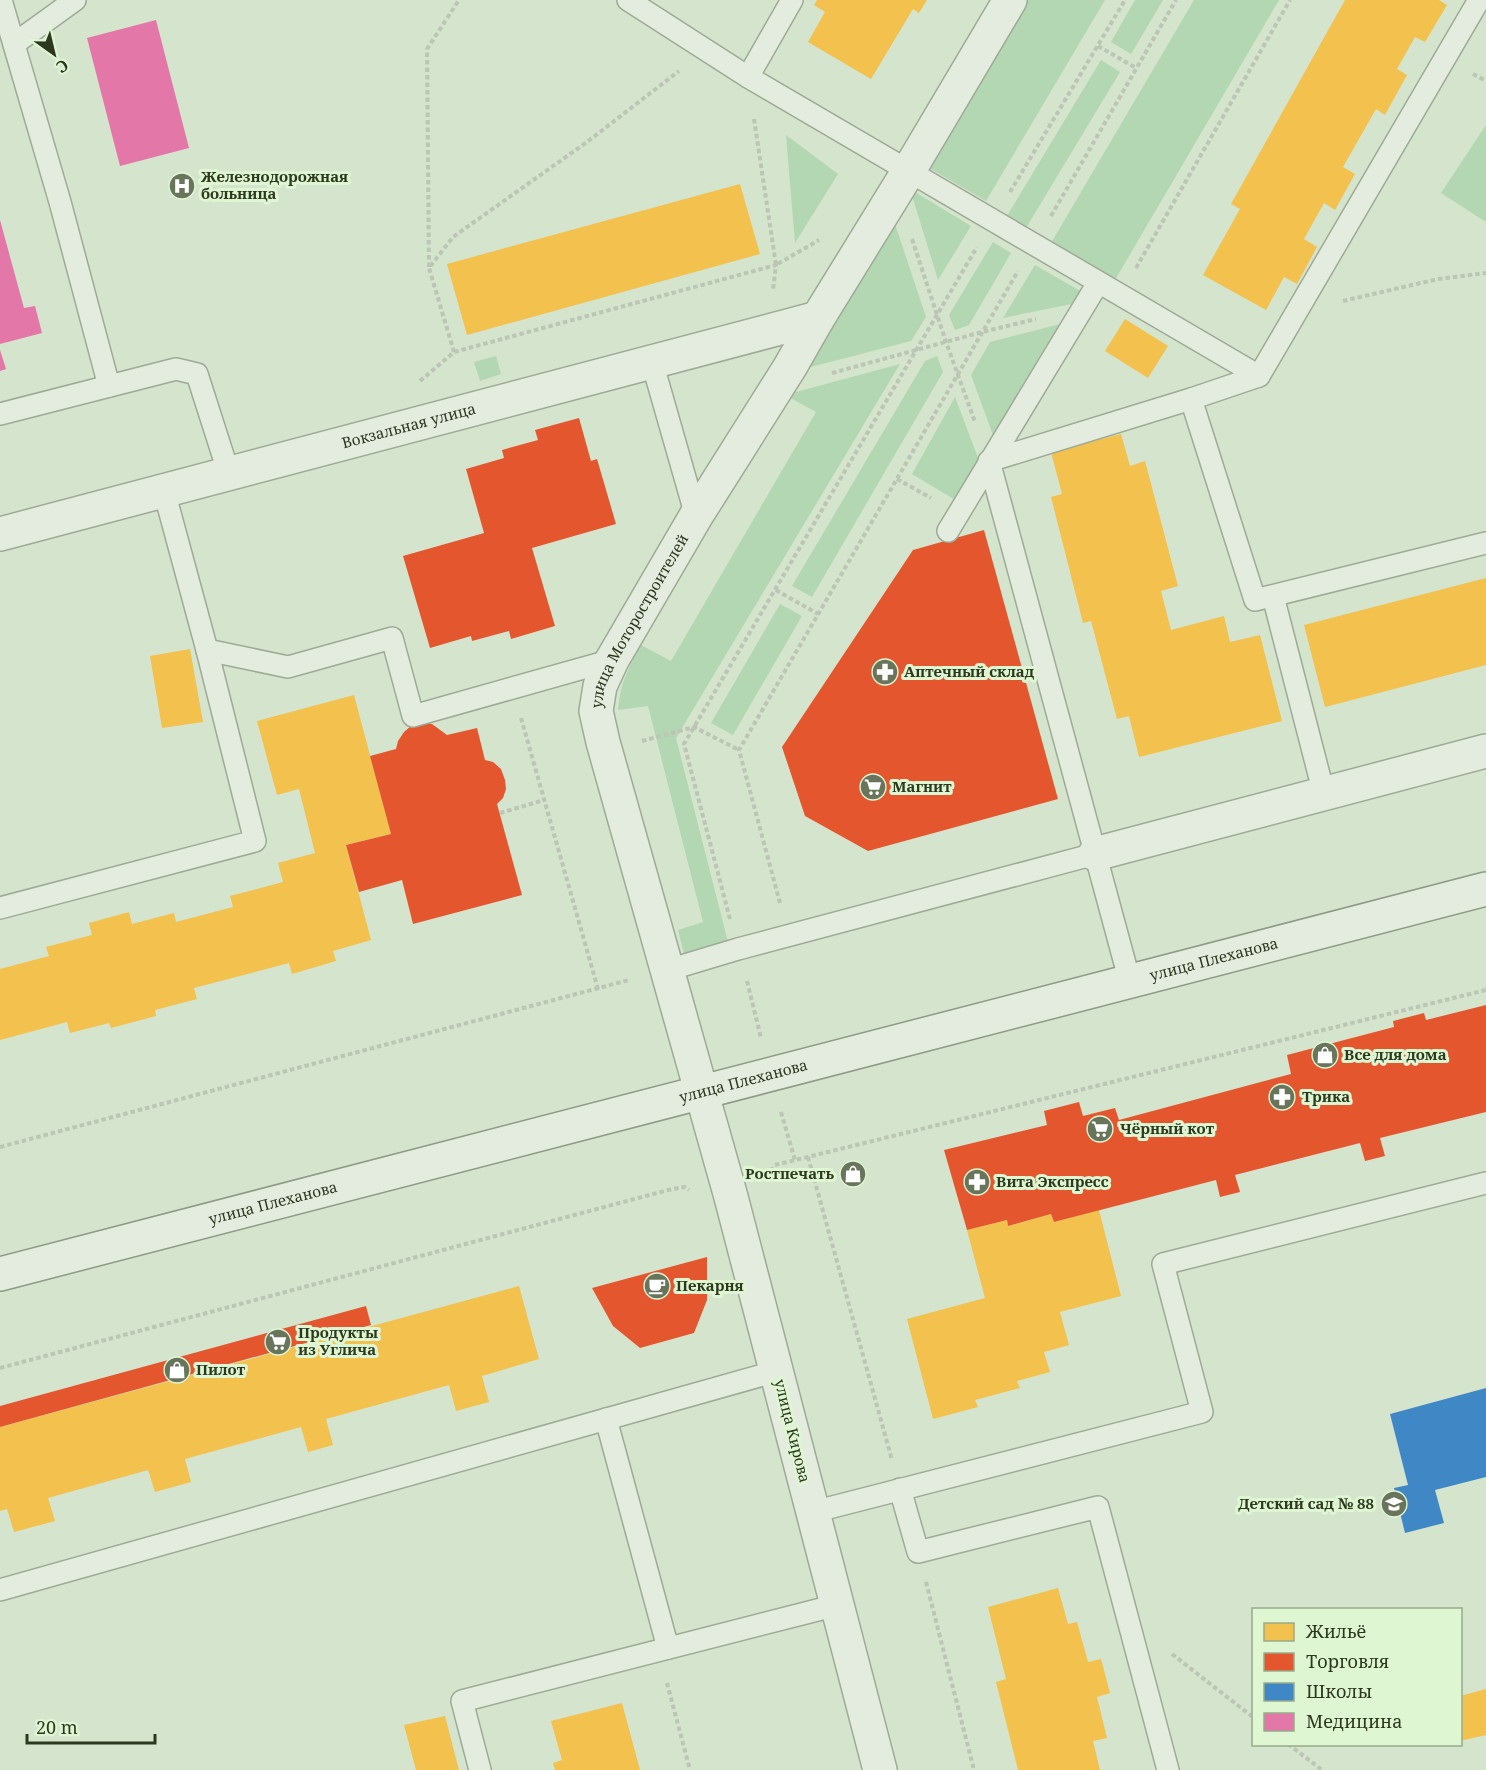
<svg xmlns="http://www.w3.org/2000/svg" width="1486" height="1770" viewBox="0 0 1486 1770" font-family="'Noto Serif',serif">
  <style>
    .green { fill: #b3d7b2 }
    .homes { fill: #f2c14e }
    .shops { fill: #e4572e }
    .schools { fill: #3f88c5 }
    .health { fill: #e377a8 }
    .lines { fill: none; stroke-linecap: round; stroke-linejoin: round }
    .lane-casing { stroke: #9faa96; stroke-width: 24 }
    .street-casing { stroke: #9faa96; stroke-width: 36 }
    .secondary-casing { stroke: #8f9986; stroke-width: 36 }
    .path { stroke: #bcc5b6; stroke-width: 4; stroke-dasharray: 4.5 3; stroke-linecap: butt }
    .lane { stroke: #e3ecdf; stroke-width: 21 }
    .street { stroke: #e3ecdf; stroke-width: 33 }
    .secondary { stroke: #e3ecdf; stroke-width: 33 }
    .labels { text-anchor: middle; stroke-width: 6; stroke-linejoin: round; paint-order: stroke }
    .poi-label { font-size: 15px; font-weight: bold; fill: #2d391e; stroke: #dff6d3; text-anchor: start }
    .street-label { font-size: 15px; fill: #2d391e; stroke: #dff6d3 }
  </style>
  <rect width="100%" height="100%" fill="#d5e4cd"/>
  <g class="green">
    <path d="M 1022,0 L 1105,0 L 986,201 L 924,165 Z"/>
    <path d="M 1135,0 L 1163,0 L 1131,54 L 1111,42 Z"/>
    <path d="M 1194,0 L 1279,0 L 1115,280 L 1051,243 Z"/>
    <path d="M 1101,60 L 1120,72 L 1026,228 L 1007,216 Z"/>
    <path d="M 1486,125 L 1486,222 L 1441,193 Z"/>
    <path d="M 786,135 L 838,174 L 795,243 Z"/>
    <path d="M 910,189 L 971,226 L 938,280 Z"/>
    <path d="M 895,224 L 926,317 L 911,341 L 803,369 Z"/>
    <path d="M 993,242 L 1011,253 L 969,325 L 955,330 L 949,315 Z"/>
    <path d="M 1035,265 L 1082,292 L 1076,303 L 1003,318 Z"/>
    <path d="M 1064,323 L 994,438 L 971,375 L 990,342 Z"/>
    <path d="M 496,356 L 501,374 L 480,381 L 474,362 Z"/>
    <path d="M 937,356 L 943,372 L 812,597 L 792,586 L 925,361 Z"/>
    <path d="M 900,364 L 676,738 L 728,942 L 684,954 L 678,930 L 703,922 L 648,706 L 618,710 C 620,684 628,668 641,645 L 671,661 L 816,412 L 785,395 Z"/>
    <path d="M 955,397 L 980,463 L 957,501 L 912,474 Z"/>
    <path d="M 780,604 L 802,616 L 733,735 L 711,723 Z"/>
  </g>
  <g class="homes">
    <path d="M 817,0 L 927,0 L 919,13 L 913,9 L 871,79 L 808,42 L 825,12 L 814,5 Z"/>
    <path d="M 1345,0 L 1439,0 L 1447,5 L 1425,42 L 1415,37 L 1397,69 L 1407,75 L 1385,115 L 1376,109 L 1343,167 L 1355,174 L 1335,210 L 1324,203 L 1304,239 L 1317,247 L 1297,284 L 1284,277 L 1266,310 L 1203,275 L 1240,209 L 1231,204 Z"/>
    <path d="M 740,184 L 760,254 L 467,335 L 447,264 Z"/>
    <path d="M 1125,319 L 1168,346 L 1148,378 L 1105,351 Z"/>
    <path d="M 1121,434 L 1130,466 L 1145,461 L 1178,586 L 1161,591 L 1171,630 L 1224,616 L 1230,642 L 1260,635 L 1282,721 L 1139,757 L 1129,716 L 1117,719 L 1091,621 L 1083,623 L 1051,497 L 1062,494 L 1051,452 Z"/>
    <path d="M 1486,578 L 1486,665 L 1325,707 L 1304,625 Z"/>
    <path d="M 190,649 L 203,722 L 162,728 L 150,656 Z"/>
    <path d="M 354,695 L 391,834 L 346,845 L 371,940 L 333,951 L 336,961 L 292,974 L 289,963 L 194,988 L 197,999 L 155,1010 L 156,1016 L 111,1028 L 109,1023 L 70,1033 L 67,1022 L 0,1040 L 0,969 L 49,956 L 46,947 L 92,935 L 89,923 L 129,912 L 132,924 L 174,913 L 176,922 L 233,907 L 230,896 L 283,882 L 278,863 L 315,853 L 299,789 L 277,795 L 257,721 Z"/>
    <path d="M 1099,1210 L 1121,1296 L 1060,1312 L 1069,1345 L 1044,1352 L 1050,1372 L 1017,1381 L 1020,1388 L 975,1400 L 978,1407 L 933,1419 L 907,1319 L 985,1298 L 967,1230 L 1007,1220 L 1008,1226 L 1051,1214 L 1054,1222 Z"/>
    <path d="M 519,1286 L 539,1359 L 482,1376 L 489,1402 L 456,1411 L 449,1385 L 326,1419 L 333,1445 L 308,1452 L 301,1427 L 185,1459 L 191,1482 L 155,1492 L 148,1470 L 48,1498 L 55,1521 L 14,1532 L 7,1509 L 0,1511 L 0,1427 Z"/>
    <path d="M 1058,1588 L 1068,1624 L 1077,1622 L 1088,1662 L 1101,1659 L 1110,1693 L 1097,1697 L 1107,1738 L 1093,1741 L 1100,1770 L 1018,1770 L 996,1682 L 1006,1679 L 988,1607 Z"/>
    <path d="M 1486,1689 L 1486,1735 L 1460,1741 L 1460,1696 Z"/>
    <path d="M 622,1703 L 640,1770 L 555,1770 L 553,1763 L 562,1760 L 551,1721 Z"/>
    <path d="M 445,1716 L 459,1770 L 416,1770 L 404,1725 Z"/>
  </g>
  <g class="shops">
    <path d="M 579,418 L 591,461 L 597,459 L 616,524 L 532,548 L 555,626 L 511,639 L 509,631 L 472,641 L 471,636 L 430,648 L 403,556 L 484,533 L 466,469 L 504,458 L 502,450 L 538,440 L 535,430 Z"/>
    <path d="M 984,530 L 1058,799 L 868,851 L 805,816 L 782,747 L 913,550 Z"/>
    <path d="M 422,723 L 432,724 L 447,735 L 477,728 L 485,760 L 493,762 L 501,769 L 505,780 L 506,789 L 503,798 L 497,804 L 522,895 L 413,924 L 402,880 L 359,892 L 346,845 L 391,834 L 370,756 L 396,749 L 398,741 L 404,732 L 412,725 Z"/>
    <path d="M 1486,1005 L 1486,1112 L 1380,1138 L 1385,1156 L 1365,1161 L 1360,1143 L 1235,1175 L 1240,1192 L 1220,1197 L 1216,1180 L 1054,1222 L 1051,1214 L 1008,1226 L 1007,1220 L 967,1230 L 944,1150 L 1047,1125 L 1044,1111 L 1079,1102 L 1083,1116 L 1115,1108 L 1119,1120 L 1291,1074 L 1287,1055 L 1394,1027 L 1393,1021 L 1424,1013 L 1426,1020 Z"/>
    <path d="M 862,1166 L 865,1177 L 844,1183 L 840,1171 Z"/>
    <path d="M 707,1257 L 707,1300 L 694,1333 L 640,1348 L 613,1326 L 592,1288 Z"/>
    <path d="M 366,1306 L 371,1325 L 0,1427 L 0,1406 Z"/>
  </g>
  <path class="schools" d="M 1486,1388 L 1486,1477 L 1435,1490 L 1444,1523 L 1405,1533 L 1394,1488 L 1408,1485 L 1390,1414 Z"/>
  <g class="health">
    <path d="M 156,20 L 189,148 L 120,166 L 87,38 Z"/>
    <path d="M 0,220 L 24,308 L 35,306 L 42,333 L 0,344 Z"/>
    <path d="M 0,350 L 6,369 L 0,371 Z"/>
  </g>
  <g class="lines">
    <defs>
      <g id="lane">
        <path d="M 1,0 L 60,202 L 109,386"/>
        <path d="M 628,0 L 748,77"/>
        <path d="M 792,0 L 748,77 L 1259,376 L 1479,0"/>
        <path d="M 14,44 L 75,0"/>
        <path d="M 652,362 L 696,516"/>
        <path d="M 1259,376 L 1191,399 L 1255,600 L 1486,543"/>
        <path d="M 0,414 L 176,369 L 197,374 L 229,474"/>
        <path d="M 948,531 L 1098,283"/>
        <path d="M 1273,596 L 1324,794"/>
        <path d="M 207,650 L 288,667 L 392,638 L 413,716 L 612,660"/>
        <path d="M 0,908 L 255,841 L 207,650 L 164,491"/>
        <path d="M 668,970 L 738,949 L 1095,854"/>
        <path d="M 1130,982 L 989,461 L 1191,399"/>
        <path d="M 606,1419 L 668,1648"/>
        <path d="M 900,1489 L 918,1552 L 1098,1507 L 1168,1770"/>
        <path d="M 813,1512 L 1202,1412 L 1163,1264 L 1486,1183"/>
        <path d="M 0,1590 L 777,1371"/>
        <path d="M 480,1770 L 462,1701 L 837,1605"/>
      </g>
      <g id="street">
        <path id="s1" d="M 0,534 L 818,318"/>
        <path d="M 1095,854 L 1486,751"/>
        <path id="s2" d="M 880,1770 L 731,1197 L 603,742 L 596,711 L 600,686 L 612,660 L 696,516 L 790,367 L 818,318 L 908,172 L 1010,0"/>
      </g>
      <g id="secondary">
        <path id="s3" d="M 0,1274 L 1486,889"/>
      </g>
    </defs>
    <use href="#lane" class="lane-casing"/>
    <use href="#street" class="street-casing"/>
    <use href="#secondary" class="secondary-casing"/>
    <g class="path">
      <path d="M 1098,46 L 1136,68"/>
      <path d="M 1473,74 L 1486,81"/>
      <path d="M 754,119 L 776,265 L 819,240"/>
      <path d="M 1010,192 L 1125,0"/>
      <path d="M 1051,216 L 1176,0"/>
      <path d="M 912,239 L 946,342 L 975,422"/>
      <path d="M 429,267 L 427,49 L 459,0"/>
      <path d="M 1136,268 L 1290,0"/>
      <path d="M 1343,301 L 1438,279 L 1486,273"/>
      <path d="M 454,352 L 429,268 L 453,237 L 587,142 L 679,71"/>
      <path d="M 832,373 L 982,332 L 1036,319"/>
      <path d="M 420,381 L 454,352 L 776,265 L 773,290"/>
      <path d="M 897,479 L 931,498"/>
      <path d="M 776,590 L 818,614"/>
      <path d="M 521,718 L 598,989"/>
      <path d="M 642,741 L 694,727 L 739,750"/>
      <path d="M 500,813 L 544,800"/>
      <path d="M 780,903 L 739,750 L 1018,271"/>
      <path d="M 730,919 L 684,744 L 977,247"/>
      <path d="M 747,981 L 761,1038"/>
      <path d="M 781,1112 L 795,1160"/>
      <path d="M 0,1147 L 629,980"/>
      <path d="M 808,1157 L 892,1460"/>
      <path d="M 766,1177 L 775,1165 L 1486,990"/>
      <path d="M 0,1368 L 672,1189 L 685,1187 L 689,1190"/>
      <path d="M 926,1582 L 974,1770"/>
      <path d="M 1172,1654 L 1254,1718"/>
      <path d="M 667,1683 L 690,1770"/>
      <path d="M 1288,1744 L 1322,1770"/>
    </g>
    <use href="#lane" class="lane"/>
    <use href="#street" class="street"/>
    <use href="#secondary" class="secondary"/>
  </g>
  <defs>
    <symbol id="hospital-disc" viewBox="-11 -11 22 22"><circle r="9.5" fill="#68755b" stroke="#dff6d3"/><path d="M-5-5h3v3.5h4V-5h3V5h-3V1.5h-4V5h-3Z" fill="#fff"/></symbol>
    <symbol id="pharmacy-disc" viewBox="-11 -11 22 22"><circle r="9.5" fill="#68755b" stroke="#dff6d3"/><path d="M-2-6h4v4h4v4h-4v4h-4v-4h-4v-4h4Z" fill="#fff"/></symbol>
    <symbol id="supermarket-disc" viewBox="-11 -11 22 22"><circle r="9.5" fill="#68755b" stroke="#dff6d3"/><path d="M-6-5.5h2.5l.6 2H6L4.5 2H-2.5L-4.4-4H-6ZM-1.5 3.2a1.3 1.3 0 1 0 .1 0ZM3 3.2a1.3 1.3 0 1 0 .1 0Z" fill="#fff"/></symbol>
    <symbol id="shop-disc" viewBox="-11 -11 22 22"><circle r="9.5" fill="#68755b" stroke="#dff6d3"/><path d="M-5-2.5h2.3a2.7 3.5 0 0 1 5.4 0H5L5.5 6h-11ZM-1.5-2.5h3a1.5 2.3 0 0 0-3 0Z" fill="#fff"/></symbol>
    <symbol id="cafe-disc" viewBox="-11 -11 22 22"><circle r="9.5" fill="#68755b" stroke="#dff6d3"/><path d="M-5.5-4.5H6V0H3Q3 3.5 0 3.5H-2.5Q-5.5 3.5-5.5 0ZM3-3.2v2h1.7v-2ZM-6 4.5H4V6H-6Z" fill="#fff"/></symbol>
    <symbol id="school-disc" viewBox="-11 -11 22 22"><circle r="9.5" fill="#68755b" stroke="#dff6d3"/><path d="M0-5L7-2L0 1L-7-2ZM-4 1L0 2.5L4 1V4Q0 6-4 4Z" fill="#fff"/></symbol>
  </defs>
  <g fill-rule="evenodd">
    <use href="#hospital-disc" x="167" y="171" width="30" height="30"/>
    <use href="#pharmacy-disc" x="870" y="657" width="30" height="30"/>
    <use href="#supermarket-disc" x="858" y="772" width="30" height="30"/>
    <use href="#shop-disc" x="1310" y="1040" width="30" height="30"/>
    <use href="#pharmacy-disc" x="1267" y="1082" width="30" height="30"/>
    <use href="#supermarket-disc" x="1085" y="1114" width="30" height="30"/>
    <use href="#shop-disc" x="838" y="1159" width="30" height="30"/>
    <use href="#pharmacy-disc" x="962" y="1167" width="30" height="30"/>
    <use href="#cafe-disc" x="642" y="1271" width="30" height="30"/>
    <use href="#supermarket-disc" x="263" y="1327" width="30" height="30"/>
    <use href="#shop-disc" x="162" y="1355" width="30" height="30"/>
    <use href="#school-disc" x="1379" y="1489" width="30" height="30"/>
  </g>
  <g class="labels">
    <g class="poi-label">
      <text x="201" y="182">Железнодорожная<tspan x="201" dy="17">больница</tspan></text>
      <text x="904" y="677">Аптечный склад</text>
      <text x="892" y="792">Магнит</text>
      <text x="1344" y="1060">Все для дома</text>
      <text x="1302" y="1102">Трика</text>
      <text x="1120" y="1134">Чёрный кот</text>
      <text x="834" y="1179" text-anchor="end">Ростпечать</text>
      <text x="996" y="1187">Вита Экспресс</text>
      <text x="676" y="1291">Пекарня</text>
      <text x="298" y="1338">Продукты<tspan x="298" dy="17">из Углича</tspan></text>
      <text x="196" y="1375">Пилот</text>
      <text x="1374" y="1509" text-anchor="end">Детский сад № 88</text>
    </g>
    <g class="street-label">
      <text dy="5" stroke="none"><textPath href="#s1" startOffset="423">Вокзальная улица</textPath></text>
      <text dy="5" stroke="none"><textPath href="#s2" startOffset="1197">улица Моторостроителей</textPath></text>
      <text dy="5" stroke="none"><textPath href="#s3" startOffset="1254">улица Плеханова</textPath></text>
      <text dy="5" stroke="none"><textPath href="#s3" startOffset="768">улица Плеханова</textPath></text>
      <text dy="5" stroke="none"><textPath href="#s3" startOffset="282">улица Плеханова</textPath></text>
      <text transform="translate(792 1431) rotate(76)" y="5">улица Кирова</text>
    </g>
  </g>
  <rect x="1252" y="1608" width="210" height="138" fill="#dff6d3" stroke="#98aa8b" stroke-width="1.5"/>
  <rect x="1264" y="1623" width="30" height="18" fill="#f2c14e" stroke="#98aa8b" stroke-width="1.5"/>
  <text x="1306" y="1638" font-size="18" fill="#2d391e">Жильё</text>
  <rect x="1264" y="1653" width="30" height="18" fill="#e4572e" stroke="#98aa8b" stroke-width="1.5"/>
  <text x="1306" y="1668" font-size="18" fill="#2d391e">Торговля</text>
  <rect x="1264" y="1683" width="30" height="18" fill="#3f88c5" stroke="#98aa8b" stroke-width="1.5"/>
  <text x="1306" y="1698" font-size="18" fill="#2d391e">Школы</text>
  <rect x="1264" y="1713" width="30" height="18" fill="#e377a8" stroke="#98aa8b" stroke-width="1.5"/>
  <text x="1306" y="1728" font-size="18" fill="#2d391e">Медицина</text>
  <g transform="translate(54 54) rotate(146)" stroke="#dff6d3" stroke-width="4.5" paint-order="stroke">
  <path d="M0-4.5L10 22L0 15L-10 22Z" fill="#2d391e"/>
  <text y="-9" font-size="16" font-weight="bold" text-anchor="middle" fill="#2d391e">С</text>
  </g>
  <path d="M27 1734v9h128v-9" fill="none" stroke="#2d391e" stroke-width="3"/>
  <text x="36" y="1734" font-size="18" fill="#2d391e" stroke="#dff6d3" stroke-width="4.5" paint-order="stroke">20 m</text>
</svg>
